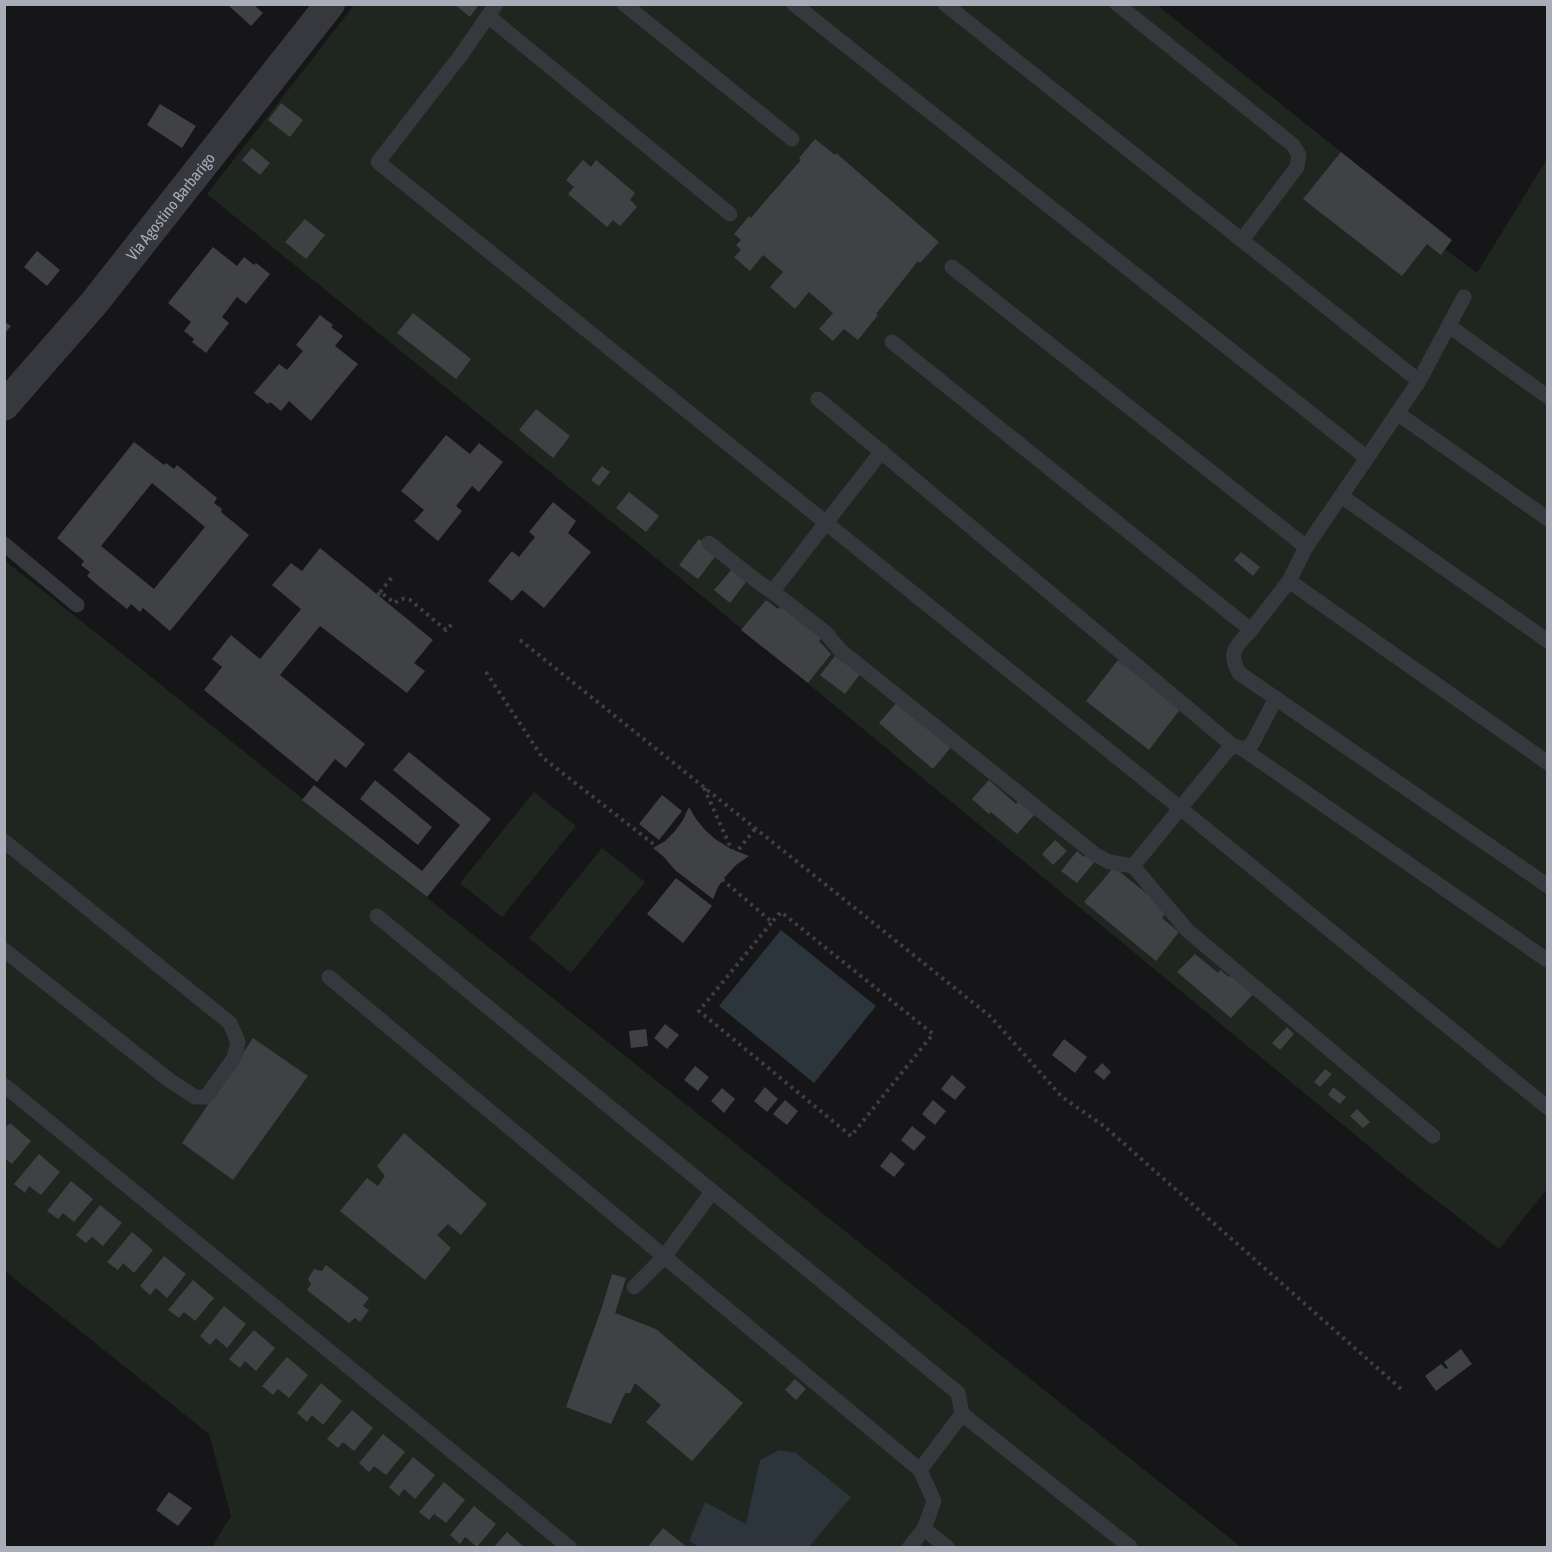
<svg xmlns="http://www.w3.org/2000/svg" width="1552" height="1552" viewBox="0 0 1552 1552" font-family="'Asap Condensed',sans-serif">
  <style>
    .green { fill: #1e261f }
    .water { fill: #2c353c }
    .building { fill: #404145; fill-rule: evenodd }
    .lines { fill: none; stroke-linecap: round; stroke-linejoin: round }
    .path { stroke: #3d3f44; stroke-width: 4; stroke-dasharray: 3 4.5; stroke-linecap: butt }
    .lane { stroke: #37383d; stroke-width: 15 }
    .street { stroke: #37383d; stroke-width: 30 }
    .labels { text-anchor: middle; stroke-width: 4.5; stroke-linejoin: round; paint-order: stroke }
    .street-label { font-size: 16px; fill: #a8adb8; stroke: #111113 }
  </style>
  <rect width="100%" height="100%" fill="#161618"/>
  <g class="green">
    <path d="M 355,4 L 1157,5 L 1341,152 L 1445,249 L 1477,273 L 1547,159 L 1547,1189 L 1499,1249 L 1405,1176 L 634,540 L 207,194 Z"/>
    <path d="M 4,560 C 146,671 285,786 426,897 L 1241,1547 L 212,1547 L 231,1516 L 209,1434 L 5,1271 Z"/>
    <path d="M 534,792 L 576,826 L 502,917 L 460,883 Z"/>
    <path d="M 602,848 L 645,882 L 571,973 L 529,938 Z"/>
  </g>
  <g class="water">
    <path d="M 781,930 L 876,1006 L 814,1083 L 719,1006 Z"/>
    <path d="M 779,1450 L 796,1453 L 851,1497 L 809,1547 L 699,1547 L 689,1541 L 705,1502 L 746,1524 L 760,1460 Z"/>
  </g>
  <g class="building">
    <path d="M 227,4 L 253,4 L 263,13 L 251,26 Z"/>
    <path d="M 454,4 L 479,4 L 470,17 Z"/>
    <path d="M 281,103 L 303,120 L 290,137 L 268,120 Z"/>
    <path d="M 160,104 L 196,126 L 182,148 L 147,125 Z"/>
    <path d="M 815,139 L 835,155 L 836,153 L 939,242 L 920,263 L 918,261 L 876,314 L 878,315 L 858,340 L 844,329 L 833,341 L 819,329 L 833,313 L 809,292 L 795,309 L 770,287 L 783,272 L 763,255 L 750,271 L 734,257 L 741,250 L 736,245 L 741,240 L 734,234 L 749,216 L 751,218 L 761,206 L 801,160 L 799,158 Z"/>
    <path d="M 252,148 L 270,163 L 260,175 L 242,160 Z"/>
    <path d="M 1341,152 L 1452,240 L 1441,255 L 1427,244 L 1402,276 L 1303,199 Z"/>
    <path d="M 583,160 L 591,167 L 596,160 L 635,193 L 630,200 L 637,207 L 620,226 L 613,220 L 607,227 L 568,194 L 574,187 L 566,180 Z"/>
    <path d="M 305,219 L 325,235 L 306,259 L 285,242 Z"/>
    <path d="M 213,247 L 237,266 L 244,257 L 254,265 L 256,263 L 270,274 L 246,304 L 237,297 L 222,317 L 229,323 L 206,353 L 192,342 L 194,339 L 184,331 L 191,322 L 168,303 Z"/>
    <path d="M 37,251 L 60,270 L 47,286 L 24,267 Z"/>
    <path d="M 413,313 L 471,359 L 456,379 L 397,333 Z"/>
    <path d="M 320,315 L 333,325 L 331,327 L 343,336 L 335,346 L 358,364 L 311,421 L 289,401 L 281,411 L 270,402 L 268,404 L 254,393 L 279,364 L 287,370 L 303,351 L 296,345 Z"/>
    <path d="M 4,321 L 11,326 L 4,334 Z"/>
    <path d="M 536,409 L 570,436 L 553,458 L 519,430 Z"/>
    <path d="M 446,435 L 470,454 L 479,443 L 503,462 L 479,492 L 472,486 L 456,506 L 462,511 L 438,541 L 414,521 L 424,510 L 401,491 Z"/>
    <path d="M 134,442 L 164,465 L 166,463 L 174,469 L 177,465 L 217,498 L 214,503 L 222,509 L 221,512 L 249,535 L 170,631 L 143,608 L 140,612 L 131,604 L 127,609 L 95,583 L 87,576 L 90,572 L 81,565 L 84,561 L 57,538 ZM 152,483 L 205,527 L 154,589 L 101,546 Z"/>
    <path d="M 602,466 L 610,472 L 599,486 L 591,480 Z"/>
    <path d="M 629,492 L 659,516 L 646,532 L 616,508 Z"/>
    <path d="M 553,502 L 576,521 L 568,533 L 591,552 L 544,608 L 522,590 L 512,601 L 488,581 L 512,551 L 519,557 L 535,537 L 529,532 Z"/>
    <path d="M 699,539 L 718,553 L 698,579 L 679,565 Z"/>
    <path d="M 320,548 L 433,640 L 414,663 L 425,671 L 407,693 L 320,626 L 280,675 L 365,744 L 346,768 L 335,759 L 317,782 L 204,690 L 222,667 L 212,659 L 231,635 L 260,659 L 301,609 L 272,585 L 291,563 L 302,571 Z"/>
    <path d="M 1241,552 L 1260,567 L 1253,576 L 1234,560 Z"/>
    <path d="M 732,569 L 746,582 L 730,603 L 714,590 Z"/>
    <path d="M 766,600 L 778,609 L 784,602 L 825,634 L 819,641 L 831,654 L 808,683 L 741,630 Z"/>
    <path d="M 835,656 L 860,674 L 845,694 L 820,675 Z"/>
    <path d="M 1118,660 L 1181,708 L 1149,750 L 1086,701 Z"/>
    <path d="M 898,701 L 952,746 L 933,769 L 879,723 Z"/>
    <path d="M 409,752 L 491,819 L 427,897 L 302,800 L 314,785 L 422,871 L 460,825 L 393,770 Z"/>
    <path d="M 375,780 L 432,827 L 418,845 L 360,799 Z"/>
    <path d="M 989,780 L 1016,804 L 1019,800 L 1035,814 L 1017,834 L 991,812 L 989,814 L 972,799 Z"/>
    <path d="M 662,795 L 682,811 L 659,840 L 639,824 Z"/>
    <path d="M 689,807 L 696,819 L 705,830 L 715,839 L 731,849 L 749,856 L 736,865 L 725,877 L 718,887 L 713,899 L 675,870 L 664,857 L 653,848 L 665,841 L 675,831 L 683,820 Z"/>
    <path d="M 1055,840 L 1067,851 L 1053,865 L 1042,854 Z"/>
    <path d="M 1077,851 L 1084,857 L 1087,853 L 1096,860 L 1077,883 L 1061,871 Z"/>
    <path d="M 1114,867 L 1168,911 L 1162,918 L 1179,932 L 1156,961 L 1084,902 Z"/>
    <path d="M 676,878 L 712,906 L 683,943 L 647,914 Z"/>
    <path d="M 1195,954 L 1218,973 L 1220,970 L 1229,977 L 1232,973 L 1255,992 L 1231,1018 L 1177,972 Z"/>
    <path d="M 665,1024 L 679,1035 L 667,1049 L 654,1038 Z"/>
    <path d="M 1287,1027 L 1294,1034 L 1280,1050 L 1272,1043 Z"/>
    <path d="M 646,1029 L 648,1046 L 631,1048 L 629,1031 Z"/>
    <path d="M 253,1038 L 308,1076 L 233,1180 L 182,1143 Z"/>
    <path d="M 1064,1039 L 1087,1057 L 1075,1073 L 1052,1055 Z"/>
    <path d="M 1102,1063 L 1111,1072 L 1104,1080 L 1094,1072 Z"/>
    <path d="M 695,1066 L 709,1077 L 698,1091 L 684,1080 Z"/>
    <path d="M 1325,1069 L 1332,1074 L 1320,1087 L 1314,1082 Z"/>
    <path d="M 952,1075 L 966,1087 L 955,1100 L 941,1089 Z"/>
    <path d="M 765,1087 L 778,1099 L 767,1112 L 754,1101 Z"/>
    <path d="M 1333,1087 L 1346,1097 L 1340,1104 L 1328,1095 Z"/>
    <path d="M 722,1088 L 735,1099 L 724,1113 L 711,1101 Z"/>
    <path d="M 785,1100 L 798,1111 L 787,1125 L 773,1114 Z"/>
    <path d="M 933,1100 L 946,1111 L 935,1125 L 922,1114 Z"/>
    <path d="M 1357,1109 L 1370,1122 L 1363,1128 L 1350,1116 Z"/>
    <path d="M 10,1123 L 31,1141 L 12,1164 L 4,1158 L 4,1129 Z"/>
    <path d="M 912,1126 L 926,1137 L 914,1151 L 901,1140 Z"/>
    <path d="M 404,1133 L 487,1204 L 461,1235 L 448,1224 L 437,1235 L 451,1248 L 425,1280 L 340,1211 L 367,1178 L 378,1186 L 385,1176 L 377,1166 Z"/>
    <path d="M 891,1152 L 905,1164 L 894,1177 L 880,1166 Z"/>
    <path d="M 39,1154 L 60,1172 L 41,1195 L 29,1186 L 25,1193 L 14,1184 Z"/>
    <path d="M 71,1181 L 93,1199 L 74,1222 L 63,1213 L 58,1219 L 47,1211 Z"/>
    <path d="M 100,1205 L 122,1223 L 103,1246 L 92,1237 L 86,1243 L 76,1235 Z"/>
    <path d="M 132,1232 L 153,1250 L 134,1273 L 123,1263 L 118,1270 L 107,1262 Z"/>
    <path d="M 164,1256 L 186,1274 L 167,1298 L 156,1288 L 150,1295 L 140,1286 Z"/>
    <path d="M 326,1265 L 369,1298 L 363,1306 L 369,1310 L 360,1322 L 355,1318 L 349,1323 L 307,1290 L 311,1284 L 308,1279 L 314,1269 L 322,1271 Z"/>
    <path d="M 612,1274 L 626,1278 L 615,1313 L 656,1329 L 743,1403 L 692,1461 L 646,1422 L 661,1405 L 635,1383 L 630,1393 L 625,1393 L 611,1424 L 566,1407 L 602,1307 Z"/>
    <path d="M 193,1280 L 214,1298 L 195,1321 L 184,1312 L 179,1318 L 168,1310 Z"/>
    <path d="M 224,1306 L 246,1324 L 227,1348 L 216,1338 L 210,1345 L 200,1336 Z"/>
    <path d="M 254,1330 L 275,1348 L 256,1371 L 245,1361 L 240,1368 L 229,1359 Z"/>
    <path d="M 1461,1349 L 1472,1364 L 1436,1391 L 1425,1376 L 1441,1364 L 1446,1369 L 1448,1368 L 1444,1362 Z"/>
    <path d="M 287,1357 L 308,1375 L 289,1398 L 278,1389 L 273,1395 L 262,1386 Z"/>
    <path d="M 795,1379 L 806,1389 L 796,1400 L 785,1390 Z"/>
    <path d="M 321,1383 L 342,1401 L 323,1425 L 312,1415 L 307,1422 L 297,1413 Z"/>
    <path d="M 352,1410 L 373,1428 L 354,1451 L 343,1442 L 338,1448 L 327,1439 Z"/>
    <path d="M 383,1434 L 405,1452 L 386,1475 L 374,1466 L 369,1472 L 359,1463 Z"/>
    <path d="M 413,1457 L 435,1475 L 415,1499 L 404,1489 L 399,1496 L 389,1487 Z"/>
    <path d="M 444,1482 L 465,1500 L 446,1523 L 434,1514 L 429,1520 L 419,1512 Z"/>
    <path d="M 169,1492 L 192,1508 L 178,1526 L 156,1510 Z"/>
    <path d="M 474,1506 L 496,1524 L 477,1547 L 465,1537 L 460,1544 L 450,1535 Z"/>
    <path d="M 663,1528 L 688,1548 L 647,1548 Z"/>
    <path d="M 507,1532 L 525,1548 L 493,1548 Z"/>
  </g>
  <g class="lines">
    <g class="path">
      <path d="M 380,592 L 393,576"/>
      <path d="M 378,595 L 380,592 L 395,603 C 400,598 404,598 410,600 L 446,630 L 452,624"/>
      <path d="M 520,640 L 991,1017 L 1062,1097 L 1104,1126 L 1401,1389"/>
      <path d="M 486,672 L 542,757 L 661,850 L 672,838 L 718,876"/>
      <path d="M 704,788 L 734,855 L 718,876 L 772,922 L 781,912 L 933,1034 L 851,1136 L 699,1011 L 772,922"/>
      <path d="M 734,855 L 755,829"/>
    </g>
    <g class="lane">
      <path d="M 496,4 L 488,16 L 730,214"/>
      <path d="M 624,4 L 792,139"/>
      <path d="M 794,4 L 1367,458 L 1419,381 L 1464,297"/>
      <path d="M 945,4 L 1419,381"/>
      <path d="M 1117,4 L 1293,145 L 1299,155 L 1297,167 L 1242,240"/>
      <path d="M 488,16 L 461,55 L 378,162 L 1180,808 L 1548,1108"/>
      <path d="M 952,267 L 1306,547 L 1367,458"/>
      <path d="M 1449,326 L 1548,397"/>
      <path d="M 892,342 L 1251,630 L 1289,581 L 1306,547"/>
      <path d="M 818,399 L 1232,745"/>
      <path d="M 1397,413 L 1548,519"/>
      <path d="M 1341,496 L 1548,641"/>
      <path d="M 709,543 L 758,582 L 785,601 L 826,633 L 840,650 L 1096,855 L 1109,862 L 1133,866"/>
      <path d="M 4,544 L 77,605"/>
      <path d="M 1289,581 L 1548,763"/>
      <path d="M 772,592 L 882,451"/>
      <path d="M 1251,630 C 1237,646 1227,651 1239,673 L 1548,886"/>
      <path d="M 1276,698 L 1252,744 L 1243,749 L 1232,745 L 1133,866 L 1188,931 L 1433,1136"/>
      <path d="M 1243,749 L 1547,960"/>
      <path d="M 4,841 L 230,1023 L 238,1042 L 234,1058 L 206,1097 L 195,1097 L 169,1080 L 4,950"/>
      <path d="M 377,916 L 958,1393 L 962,1414 L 1130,1547"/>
      <path d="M 329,977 L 920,1470 L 934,1501 L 924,1529 L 948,1548"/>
      <path d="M 4,1085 L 570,1548"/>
      <path d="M 634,1287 L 664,1257 L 712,1192"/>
      <path d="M 920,1470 L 962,1414"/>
      <path d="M 909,1548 L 924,1529"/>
    </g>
    <path class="street" id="s1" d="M 4,406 L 94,303 L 330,4"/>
  </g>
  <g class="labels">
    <g class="street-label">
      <text dy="6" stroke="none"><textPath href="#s1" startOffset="260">Via Agostino Barbarigo</textPath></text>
    </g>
  </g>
  <rect width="1552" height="1552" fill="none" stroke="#a8adb8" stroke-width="12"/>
</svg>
